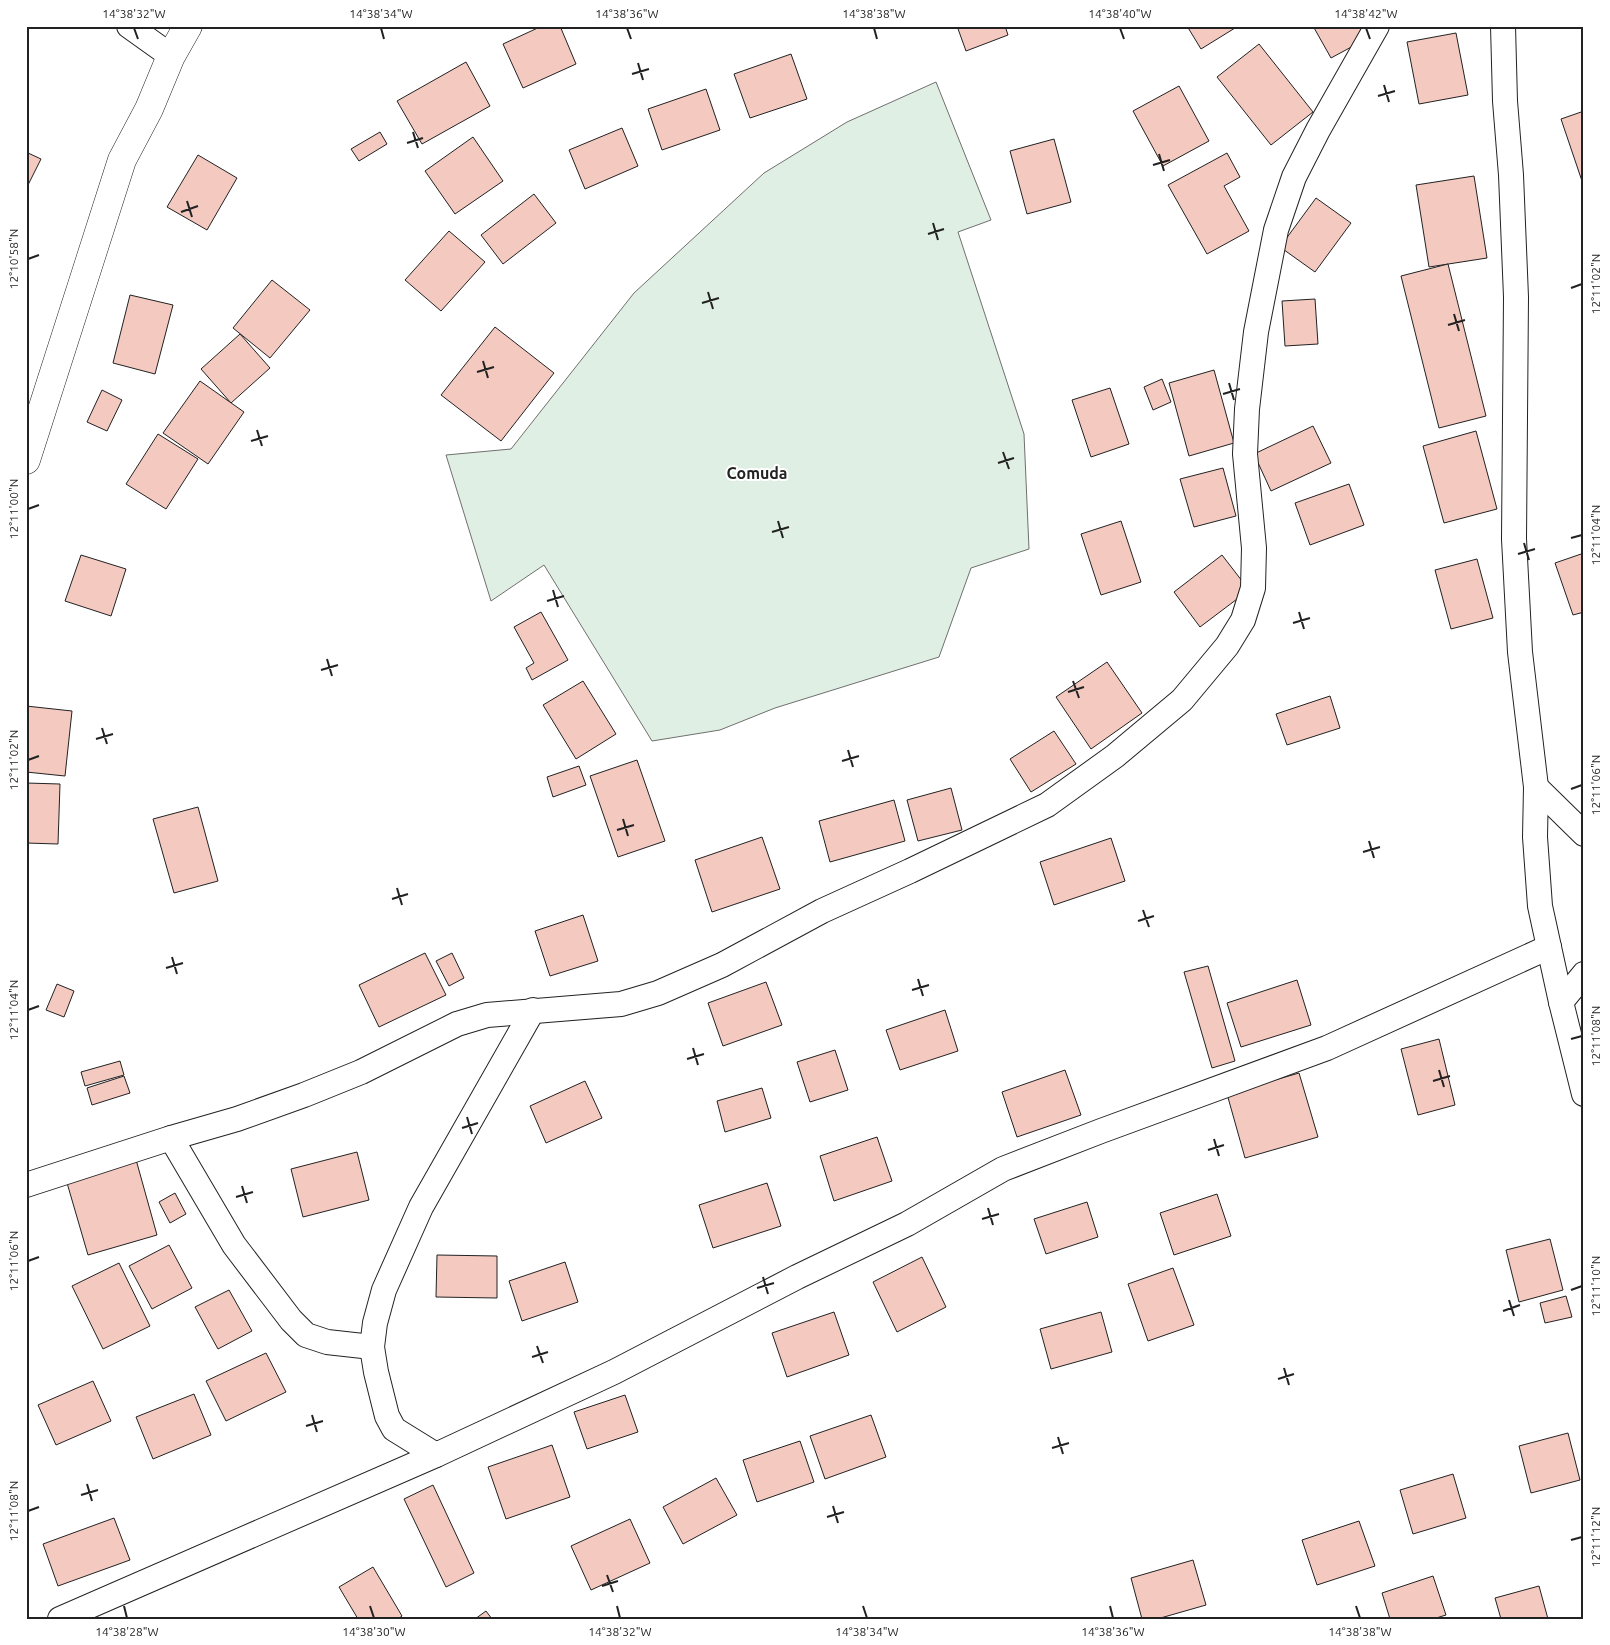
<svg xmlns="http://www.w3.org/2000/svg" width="1610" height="1645" viewBox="0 0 1610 1645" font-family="Ubuntu,sans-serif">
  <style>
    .green { fill: #e0efe3; stroke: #6f6f6f }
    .building { fill: #f3c9c0; stroke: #222 }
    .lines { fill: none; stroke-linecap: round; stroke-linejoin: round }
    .minor-casing { stroke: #222; stroke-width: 26 }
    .primary-casing { stroke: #222; stroke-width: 29 }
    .minor { stroke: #fff; stroke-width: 24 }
    .primary { stroke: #fff; stroke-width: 28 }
    .ticks { fill: none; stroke: #222; stroke-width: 2 }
    .labels { text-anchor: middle; stroke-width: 4; stroke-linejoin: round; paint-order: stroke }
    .neighbourhood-label { font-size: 16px; font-weight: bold; fill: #222; stroke: #fff }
    .neatline { fill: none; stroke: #222; stroke-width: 2 }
    .ticks-label { font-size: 12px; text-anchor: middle; fill: #222 }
  </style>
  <rect width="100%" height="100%" fill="#fff"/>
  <path class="green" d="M 936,82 L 991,220 L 958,232 L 1024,434 L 1029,549 L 971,568 L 939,657 L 775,708 L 720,730 L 652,741 L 544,565 L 491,601 L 446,455 L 511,449 L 634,293 L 764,173 L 847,122 Z"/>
  <g class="building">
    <path d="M 542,26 L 560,26 L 576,64 L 523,88 L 503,44 Z"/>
    <path d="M 957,26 L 1005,26 L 1008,35 L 966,51 Z"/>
    <path d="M 1187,26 L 1234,26 L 1235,28 L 1201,49 Z"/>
    <path d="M 1313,26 L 1362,26 L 1368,38 L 1331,58 Z"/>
    <path d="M 1456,33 L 1468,95 L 1419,104 L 1407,42 Z"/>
    <path d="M 1259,44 L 1313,112 L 1271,145 L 1217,77 Z"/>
    <path d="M 791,54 L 807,99 L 750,118 L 734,74 Z"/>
    <path d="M 466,62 L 490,106 L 422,144 L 397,101 Z"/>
    <path d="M 1179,86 L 1209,141 L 1163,166 L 1133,111 Z"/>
    <path d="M 706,89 L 720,130 L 662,150 L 648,109 Z"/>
    <path d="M 1584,111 L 1584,187 L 1561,119 Z"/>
    <path d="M 622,128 L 638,166 L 585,189 L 569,150 Z"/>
    <path d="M 380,132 L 387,144 L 359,161 L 351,149 Z"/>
    <path d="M 473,137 L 503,181 L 455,214 L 425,171 Z"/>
    <path d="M 1054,139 L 1071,202 L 1027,214 L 1010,151 Z"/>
    <path d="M 26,152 L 41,159 L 26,189 Z"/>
    <path d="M 1227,153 L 1240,177 L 1224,186 L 1249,231 L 1207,254 L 1168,185 Z"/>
    <path d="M 198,155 L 237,178 L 207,230 L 167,207 Z"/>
    <path d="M 1474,176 L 1487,258 L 1429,267 L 1416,185 Z"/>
    <path d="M 534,194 L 556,223 L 503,264 L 481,235 Z"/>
    <path d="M 1316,198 L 1351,223 L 1315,272 L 1280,247 Z"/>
    <path d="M 449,231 L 485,262 L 441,311 L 405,280 Z"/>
    <path d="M 1448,264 L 1486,416 L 1439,428 L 1401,276 Z"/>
    <path d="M 272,280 L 310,310 L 270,358 L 233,328 Z"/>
    <path d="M 130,295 L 173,305 L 155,374 L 113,363 Z"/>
    <path d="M 1315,299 L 1318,344 L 1285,346 L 1282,301 Z"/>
    <path d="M 495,327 L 554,373 L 501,441 L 441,395 Z"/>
    <path d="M 240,334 L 270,368 L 231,403 L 201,369 Z"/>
    <path d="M 1214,370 L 1234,443 L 1189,456 L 1169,383 Z"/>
    <path d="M 1162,379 L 1171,402 L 1153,410 L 1144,387 Z"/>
    <path d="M 200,381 L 244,412 L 208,464 L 163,433 Z"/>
    <path d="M 1110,388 L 1129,444 L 1091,457 L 1072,400 Z"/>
    <path d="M 102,390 L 122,400 L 107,431 L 87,422 Z"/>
    <path d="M 1313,426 L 1331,463 L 1271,491 L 1254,454 Z"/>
    <path d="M 1476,431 L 1497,509 L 1444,523 L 1423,446 Z"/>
    <path d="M 158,434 L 198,459 L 166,509 L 126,484 Z"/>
    <path d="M 1223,468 L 1236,516 L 1194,527 L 1180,479 Z"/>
    <path d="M 1349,484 L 1364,525 L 1310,545 L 1295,503 Z"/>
    <path d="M 1121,521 L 1141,582 L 1101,595 L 1081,534 Z"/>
    <path d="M 1584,553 L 1584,612 L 1573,615 L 1555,563 Z"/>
    <path d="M 81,555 L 126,569 L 111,616 L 65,601 Z"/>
    <path d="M 1222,555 L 1249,590 L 1200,627 L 1174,592 Z"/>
    <path d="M 1477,559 L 1493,618 L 1451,629 L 1435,570 Z"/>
    <path d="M 541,612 L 568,660 L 532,680 L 526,668 L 534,663 L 514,627 Z"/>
    <path d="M 1107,662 L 1142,713 L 1091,749 L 1056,697 Z"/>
    <path d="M 583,681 L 616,734 L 576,759 L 543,705 Z"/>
    <path d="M 1330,696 L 1340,728 L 1287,745 L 1276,714 Z"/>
    <path d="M 26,706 L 72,711 L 65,776 L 26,772 Z"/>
    <path d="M 1054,731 L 1076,764 L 1031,792 L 1010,759 Z"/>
    <path d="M 637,760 L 665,841 L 618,857 L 590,776 Z"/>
    <path d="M 579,766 L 586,785 L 553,797 L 547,777 Z"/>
    <path d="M 26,783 L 60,784 L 58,844 L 26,843 Z"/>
    <path d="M 951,788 L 962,830 L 918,841 L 907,800 Z"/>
    <path d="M 894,800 L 905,841 L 830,862 L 819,821 Z"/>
    <path d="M 198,807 L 218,881 L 174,893 L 153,819 Z"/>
    <path d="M 762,837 L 780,889 L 712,912 L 695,860 Z"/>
    <path d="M 1111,838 L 1125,881 L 1054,905 L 1040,862 Z"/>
    <path d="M 583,915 L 598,961 L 550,976 L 535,931 Z"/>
    <path d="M 425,953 L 446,995 L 379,1027 L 359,985 Z"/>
    <path d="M 452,953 L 464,978 L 449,986 L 436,961 Z"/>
    <path d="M 1208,966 L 1235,1061 L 1212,1068 L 1184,972 Z"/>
    <path d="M 1297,980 L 1311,1025 L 1241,1047 L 1227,1003 Z"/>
    <path d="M 766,982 L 782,1025 L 723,1046 L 708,1003 Z"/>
    <path d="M 57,984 L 74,991 L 64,1017 L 46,1010 Z"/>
    <path d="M 945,1010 L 958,1051 L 900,1070 L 886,1030 Z"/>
    <path d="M 1439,1039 L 1455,1105 L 1418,1115 L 1401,1049 Z"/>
    <path d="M 835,1050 L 848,1090 L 810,1102 L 797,1062 Z"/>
    <path d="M 120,1061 L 124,1075 L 85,1086 L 81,1072 Z"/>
    <path d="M 1065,1070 L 1081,1115 L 1017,1137 L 1002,1092 Z"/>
    <path d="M 1299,1073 L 1318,1137 L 1245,1158 L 1227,1094 Z"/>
    <path d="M 124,1076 L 130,1093 L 92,1105 L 87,1088 Z"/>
    <path d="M 585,1081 L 602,1118 L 546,1143 L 530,1106 Z"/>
    <path d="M 762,1088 L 771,1118 L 725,1132 L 717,1101 Z"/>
    <path d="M 877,1137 L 892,1181 L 834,1201 L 820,1156 Z"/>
    <path d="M 357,1152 L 369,1200 L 303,1217 L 291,1169 Z"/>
    <path d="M 135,1156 L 157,1235 L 88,1255 L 65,1176 Z"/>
    <path d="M 767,1183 L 781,1226 L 713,1248 L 699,1205 Z"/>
    <path d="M 175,1193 L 186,1214 L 170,1223 L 159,1202 Z"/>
    <path d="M 1217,1194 L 1231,1236 L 1174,1255 L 1160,1213 Z"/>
    <path d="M 1087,1202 L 1098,1237 L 1046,1254 L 1034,1219 Z"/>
    <path d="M 1550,1239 L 1563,1290 L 1519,1302 L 1506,1250 Z"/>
    <path d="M 169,1245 L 192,1288 L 152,1309 L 129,1266 Z"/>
    <path d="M 437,1255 L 497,1256 L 497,1298 L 436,1297 Z"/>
    <path d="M 922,1257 L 946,1307 L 897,1332 L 873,1282 Z"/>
    <path d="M 565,1262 L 578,1302 L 522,1321 L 509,1281 Z"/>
    <path d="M 119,1263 L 150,1326 L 103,1349 L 72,1286 Z"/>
    <path d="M 1173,1268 L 1194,1325 L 1148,1341 L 1128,1284 Z"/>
    <path d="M 229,1290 L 252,1331 L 218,1349 L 195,1307 Z"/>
    <path d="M 1566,1296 L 1572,1317 L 1545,1323 L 1540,1303 Z"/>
    <path d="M 834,1312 L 849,1355 L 787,1377 L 772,1333 Z"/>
    <path d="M 1101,1312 L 1112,1352 L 1051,1369 L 1040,1329 Z"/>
    <path d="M 266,1353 L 286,1392 L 226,1421 L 206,1381 Z"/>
    <path d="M 93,1381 L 111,1421 L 56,1445 L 38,1405 Z"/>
    <path d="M 194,1394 L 211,1435 L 153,1459 L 136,1417 Z"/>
    <path d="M 625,1395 L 638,1432 L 587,1449 L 574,1412 Z"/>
    <path d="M 871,1415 L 886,1457 L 825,1479 L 810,1436 Z"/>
    <path d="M 1568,1433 L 1580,1480 L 1531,1493 L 1519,1446 Z"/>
    <path d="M 800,1441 L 814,1482 L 757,1502 L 743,1460 Z"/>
    <path d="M 552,1445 L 570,1497 L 506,1519 L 488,1467 Z"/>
    <path d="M 1453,1474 L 1466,1518 L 1413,1534 L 1400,1490 Z"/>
    <path d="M 716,1478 L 737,1515 L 683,1544 L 663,1507 Z"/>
    <path d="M 433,1485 L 474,1573 L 446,1587 L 404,1499 Z"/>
    <path d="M 114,1518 L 130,1560 L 58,1586 L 43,1544 Z"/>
    <path d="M 630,1519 L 650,1563 L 591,1590 L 571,1546 Z"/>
    <path d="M 1359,1521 L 1375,1566 L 1317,1585 L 1302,1540 Z"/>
    <path d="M 1193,1560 L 1206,1605 L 1157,1619 L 1142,1619 L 1131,1578 Z"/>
    <path d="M 373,1567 L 402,1616 L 398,1619 L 358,1619 L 339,1587 Z"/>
    <path d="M 1433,1576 L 1446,1615 L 1433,1619 L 1390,1619 L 1382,1593 Z"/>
    <path d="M 1539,1586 L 1548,1619 L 1501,1619 L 1495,1598 Z"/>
    <path d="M 486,1611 L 492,1619 L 475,1619 Z"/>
  </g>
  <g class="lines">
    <defs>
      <g id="minor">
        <path d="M 129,26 L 171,56"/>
        <path d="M 1503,26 L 1505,101 L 1511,175 L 1516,297 L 1514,539 L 1520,652 L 1536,787 L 1535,837 L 1540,906 L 1561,1002 L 1584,1094"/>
        <path d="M 1536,787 L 1584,834"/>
        <path d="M 1561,1002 L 1584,974"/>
        <path d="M 171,1138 L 234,1245 L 291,1320 L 306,1335 L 327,1342 L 372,1347"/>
        <path d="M 26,1185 L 171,1138 L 237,1119 L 304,1095 L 361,1072 L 457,1024 L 487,1015 L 621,1004 L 658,993 L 722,965 L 822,911 L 910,871 L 1047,805 L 1115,756 L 1182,700 L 1227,646 L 1243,620 L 1253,588 L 1254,548 L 1245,454 L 1247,409 L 1256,332 L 1276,230 L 1294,177 L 1318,130 L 1377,26"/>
        <path d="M 436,1455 L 394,1429 L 387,1416 L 376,1372 L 372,1347 L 375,1323 L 384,1290 L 421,1207 L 533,1010"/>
        <path d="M 60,1619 L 436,1455 L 614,1372 L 797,1277 L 907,1224 L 1003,1169 L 1101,1131 L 1327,1048 L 1549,947"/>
      </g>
      <path id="primary" d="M 26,460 L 122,160 L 149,109 L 171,56 L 188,26"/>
    </defs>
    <use href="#minor" class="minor-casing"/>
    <use href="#primary" class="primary-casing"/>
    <use href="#minor" class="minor"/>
    <use href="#primary" class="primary"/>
  </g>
  <path class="ticks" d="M 134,28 L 138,39M 381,28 L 384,39M 627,28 L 631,39M 874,28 L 877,39M 1120,28 L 1124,39M 1366,28 L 1370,39M 638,63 L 643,80M 632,74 L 649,69M 1384,85 L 1389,102M 1378,96 L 1395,91M 413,132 L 418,148M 407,143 L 423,138M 1159,154 L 1164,171M 1153,165 L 1170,160M 187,201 L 192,217M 181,212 L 198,206M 933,223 L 938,240M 928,234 L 944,229M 28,259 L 39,255M 1571,288 L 1582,284M 708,292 L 713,309M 702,303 L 719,298M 1454,314 L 1459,331M 1448,325 L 1465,320M 483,361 L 488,378M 477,372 L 494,367M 1229,383 L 1234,400M 1223,394 L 1240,389M 257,430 L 262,446M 251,441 L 268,436M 1003,452 L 1009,469M 998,463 L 1014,458M 28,509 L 39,505M 778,521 L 783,538M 772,532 L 789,527M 1571,538 L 1582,535M 1524,543 L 1529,560M 1518,554 L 1535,549M 553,590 L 558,607M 547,601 L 564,596M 1299,612 L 1304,629M 1293,623 L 1310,618M 327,659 L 332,676M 321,670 L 338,665M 1073,681 L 1079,698M 1068,692 L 1084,687M 102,728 L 107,744M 96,739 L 113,734M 848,750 L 853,767M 28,760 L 39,756M 842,761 L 859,756M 1571,789 L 1582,785M 623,819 L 628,836M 617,830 L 634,825M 1369,841 L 1374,858M 1363,852 L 1380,847M 397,888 L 402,905M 392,899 L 408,894M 1143,910 L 1149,927M 1138,921 L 1154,916M 172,957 L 177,974M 166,968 L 183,963M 918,979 L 923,996M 912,990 L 929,985M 28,1010 L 39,1006M 1571,1039 L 1582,1036M 693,1048 L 698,1065M 687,1059 L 704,1054M 1439,1070 L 1444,1087M 1433,1081 L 1450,1076M 467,1117 L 472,1134M 462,1128 L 478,1123M 1214,1139 L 1219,1156M 1208,1150 L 1224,1145M 242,1186 L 247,1203M 236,1197 L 253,1192M 988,1208 L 993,1225M 982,1219 L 999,1214M 28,1261 L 39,1257M 763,1277 L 768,1294M 757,1288 L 774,1283M 1571,1290 L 1582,1286M 1509,1300 L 1514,1316M 1503,1311 L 1520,1305M 537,1346 L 543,1363M 532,1357 L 548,1352M 1284,1368 L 1289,1385M 1278,1379 L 1294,1374M 312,1415 L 317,1432M 306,1426 L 323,1421M 1058,1437 L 1063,1454M 1052,1448 L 1069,1443M 87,1484 L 92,1501M 81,1495 L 98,1490M 833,1506 L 838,1523M 28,1511 L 39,1507M 827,1517 L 844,1512M 1571,1540 L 1582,1537M 607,1575 L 613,1592M 602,1586 L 618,1581M 124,1606 L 127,1618M 370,1606 L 374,1618M 617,1606 L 620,1618M 863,1606 L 867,1618M 1110,1606 L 1113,1618M 1356,1606 L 1360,1618"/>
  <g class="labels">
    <g class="neighbourhood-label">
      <text x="757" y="479">Comuda</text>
    </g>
  </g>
  <rect width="1610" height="1645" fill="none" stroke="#ffffff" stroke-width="55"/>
  <rect x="28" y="28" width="1554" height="1590" class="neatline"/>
  <g class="ticks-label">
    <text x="134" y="18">14°38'32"W</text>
    <text x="381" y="18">14°38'34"W</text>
    <text x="627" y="18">14°38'36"W</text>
    <text x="874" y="18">14°38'38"W</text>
    <text x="1120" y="18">14°38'40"W</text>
    <text x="1366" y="18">14°38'42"W</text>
    <text transform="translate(14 259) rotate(-90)" y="4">12°10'58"N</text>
    <text transform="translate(1596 284) rotate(-90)" y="4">12°11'02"N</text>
    <text transform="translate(14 509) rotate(-90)" y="4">12°11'00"N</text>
    <text transform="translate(1596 535) rotate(-90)" y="4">12°11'04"N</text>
    <text transform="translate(14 760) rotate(-90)" y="4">12°11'02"N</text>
    <text transform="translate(1596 785) rotate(-90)" y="4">12°11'06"N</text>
    <text transform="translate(14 1010) rotate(-90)" y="4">12°11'04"N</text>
    <text transform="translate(1596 1036) rotate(-90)" y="4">12°11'08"N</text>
    <text transform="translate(14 1261) rotate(-90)" y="4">12°11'06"N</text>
    <text transform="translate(1596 1286) rotate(-90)" y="4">12°11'10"N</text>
    <text transform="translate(14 1511) rotate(-90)" y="4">12°11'08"N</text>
    <text transform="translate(1596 1537) rotate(-90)" y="4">12°11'12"N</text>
    <text x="127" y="1636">14°38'28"W</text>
    <text x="374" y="1636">14°38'30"W</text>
    <text x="620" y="1636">14°38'32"W</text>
    <text x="867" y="1636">14°38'34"W</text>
    <text x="1113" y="1636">14°38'36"W</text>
    <text x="1360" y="1636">14°38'38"W</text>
  </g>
</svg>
